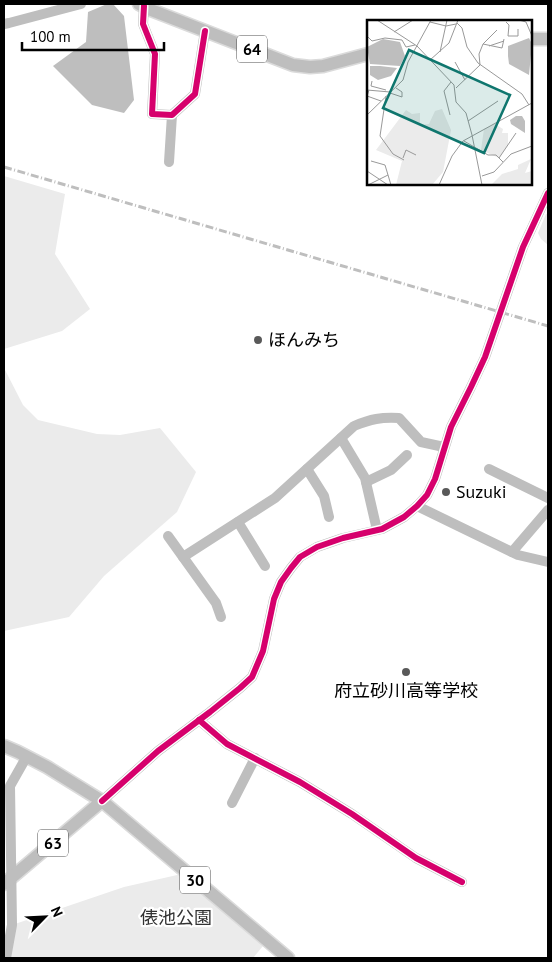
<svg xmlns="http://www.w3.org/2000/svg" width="552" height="962" viewBox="0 0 552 962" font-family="'PT Sans','Noto Sans JP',sans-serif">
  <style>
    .green { fill: #ebebeb }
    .water { fill: #bebebe }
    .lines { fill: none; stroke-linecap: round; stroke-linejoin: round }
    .major-casing { stroke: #dbdbdb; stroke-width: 15 }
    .minor { stroke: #bebebe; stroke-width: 10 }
    .major { stroke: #bebebe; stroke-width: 12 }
    .rail { stroke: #bebebe; stroke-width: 3; stroke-dasharray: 8 2.5 1 2.5; stroke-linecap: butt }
    .cycleway-casing { stroke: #fff; stroke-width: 9 }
    .cycleway { stroke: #d6006c; stroke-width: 6 }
    .poi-dot { fill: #595959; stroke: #fff; stroke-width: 2 }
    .labels { text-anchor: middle; stroke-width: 4.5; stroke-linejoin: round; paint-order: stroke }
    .shield { fill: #fff; stroke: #4c4c4c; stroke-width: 1 }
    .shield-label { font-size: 16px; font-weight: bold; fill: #000 }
    .poi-label { font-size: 18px; fill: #000; stroke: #fff; text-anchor: start }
    .park-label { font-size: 18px; fill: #323232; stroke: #fff }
    .inset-road { fill: none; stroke: #999; stroke-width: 1 }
    .view { fill: #0f766e; fill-opacity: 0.15; stroke: #0f766e; stroke-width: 2.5 }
    .inset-edge { fill: none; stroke: #000; stroke-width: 2.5 }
  </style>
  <rect width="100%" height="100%" fill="#fff"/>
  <g class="green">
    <path d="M 4,176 L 65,194 L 55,254 L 90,309 L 62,331 L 4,349 Z"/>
    <path d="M 546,214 L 548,214 L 548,245 L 541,239 L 538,233 Z"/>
    <path d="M 4,368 L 23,405 L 38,420 L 97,434 L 120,435 L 160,428 L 196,472 L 177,512 L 104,576 L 69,617 L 4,631 Z"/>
    <path d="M 186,873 L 268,940 L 253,958 L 6,958 L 12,925 L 124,887 Z"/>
  </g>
  <path class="water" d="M 107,4 L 113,4 L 124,16 L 134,100 L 124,113 L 92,105 L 53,66 L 86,42 L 88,12 Z"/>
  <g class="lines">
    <defs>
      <g id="major">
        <path d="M 139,4 L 151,10 L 293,65 L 310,67 L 323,66 L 368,54"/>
        <path d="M 531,39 L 548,39"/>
        <path d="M 4,746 L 18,752 L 47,767 L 102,801 L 288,958"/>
        <path d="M 4,884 L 102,801"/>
      </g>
    </defs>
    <use href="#major" class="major-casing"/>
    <g class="minor">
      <path d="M 144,6 L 143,24 L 155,54 L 152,114 L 172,115 L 195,94 L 205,31"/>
      <path d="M 4,24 L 9,23 L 81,4"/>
      <path d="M 169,162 L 172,115"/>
      <path d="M 341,438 L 365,478 L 377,530"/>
      <path d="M 307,469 L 324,496 L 329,517"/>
      <path d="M 489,469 L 548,498"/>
      <path d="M 366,482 L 391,470 L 407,455"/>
      <path d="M 417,506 L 518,555 L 548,562"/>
      <path d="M 238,522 L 265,566"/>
      <path d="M 168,536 L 216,603 L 221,617"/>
      <path d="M 512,552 L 548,510"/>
      <path d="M 183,557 L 275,498 L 354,426 C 371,419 381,417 399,418 L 421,442 L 444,447"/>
      <path d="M 199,720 L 227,744 L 300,782 L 352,814 L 416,858 L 462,882"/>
      <path d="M 102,801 L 158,751 L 210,712 L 240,688 L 252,677 L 263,651 L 274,599 L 281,582 L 291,568 L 300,557 L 317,547 L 343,538 L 382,529 L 404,517 L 417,506 L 427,495 L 435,479 L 451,427 L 471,387 L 485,357 L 523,247 L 548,193"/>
      <path d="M 232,803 L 255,758"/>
      <path d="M 6,958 L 12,925 L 10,786 L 27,756"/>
    </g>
    <use href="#major" class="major"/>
    <path class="rail" d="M 4,167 L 548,326"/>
    <defs>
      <g id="cycleway">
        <path d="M 144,6 L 143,24 L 155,54 L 152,114 L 172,115 L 195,94 L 205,31"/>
        <path d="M 199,720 L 227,744 L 300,782 L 352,814 L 416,858 L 462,882"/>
        <path d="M 102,801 L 158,751 L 210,712 L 240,688 L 252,677 L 263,651 L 274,599 L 281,582 L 291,568 L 300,557 L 317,547 L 343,538 L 382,529 L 404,517 L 417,506 L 427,495 L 435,479 L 451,427 L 471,387 L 485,357 L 523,247 L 548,193"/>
      </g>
    </defs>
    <use href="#cycleway" class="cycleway-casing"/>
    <use href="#cycleway" class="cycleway"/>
  </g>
  <g class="poi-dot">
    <circle cx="258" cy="340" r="5"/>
    <circle cx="446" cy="492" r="5"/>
    <circle cx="406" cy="672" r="5"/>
  </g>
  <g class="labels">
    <g class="shield">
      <rect x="237" y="35.5" width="30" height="27" rx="4"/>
      <rect x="38" y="829.5" width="30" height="27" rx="4"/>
      <rect x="180" y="866.5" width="30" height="27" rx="4"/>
    </g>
    <g class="shield-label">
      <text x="252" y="55">64</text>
      <text x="53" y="849">63</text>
      <text x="195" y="886">30</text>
    </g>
    <g class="poi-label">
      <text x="268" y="346">ほんみち</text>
      <text x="456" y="498">Suzuki</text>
      <text x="406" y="697" text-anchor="middle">府立砂川高等学校</text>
    </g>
    <g class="park-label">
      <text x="176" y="924">俵池公園</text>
    </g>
  </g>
  <g transform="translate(367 20)">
    <rect width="165" height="165" fill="#fff"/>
    <path d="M 75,89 L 84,110 L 76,152 L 65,165 L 29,165 L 35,141 L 9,130 L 39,90 L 45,94 L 53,93 L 53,105 L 62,104 L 68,91 ZM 128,104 L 136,109 L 135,113 L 141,113 L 141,125 L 132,138 L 114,130 L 117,109 ZM 164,139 L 158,153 L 165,151 L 165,165 L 124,165 L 135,154 L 151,149 L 151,145 Z" fill="#ebebeb"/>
    <path d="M 162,18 L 165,24 L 162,55 L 142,44 L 141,36 L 141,26 ZM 16,19 L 33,22 L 38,36 L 33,46 L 3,44 L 0,27 ZM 3,46 L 13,46 L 30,48 L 24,56 L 11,60 L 3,55 ZM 149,96 L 155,96 L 158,101 L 158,113 L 144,104 L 143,100 Z" fill="#bebebe"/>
    <path class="inset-road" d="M 10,0 L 50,26 L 87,65 L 89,82 L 99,93 L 105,115M 152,0 L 159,2 L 165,16M 63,2 L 79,6 L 89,4M 139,2 L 142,5 L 141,16 L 151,16 L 151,9M 90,3 L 95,8 L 100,27 L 111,43 L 155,74 L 162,85M 27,12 L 46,0M 0,16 L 5,21 L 18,18 L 35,20 L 39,27 L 48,25M 116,24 L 135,28 L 137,19M 122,26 L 137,21M 73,32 L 80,0M 63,40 L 82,23 L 91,0M 88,42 L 98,60M 5,61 L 4,66 L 19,70M 89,68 L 113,45 L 112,34 L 116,24 L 130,10M 0,70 L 23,72M 2,70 L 0,76 L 14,81M 23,73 L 35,77 L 35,72 L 29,68M 19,76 L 13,116 L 26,134 L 37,140M 0,95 L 36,60 L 41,42 L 64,0M 83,95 L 77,71 L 84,62M 101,101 L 131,81M 105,115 L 115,165M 97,121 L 121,135 L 129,135 L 136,142M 36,138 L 39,130 L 49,135M 132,138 L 149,113M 4,141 L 18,145 L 24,165M 0,151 L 21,165M 115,156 L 127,152 L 144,134 L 165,126M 1,165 L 21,155M 72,165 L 85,136 L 96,121 L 165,83"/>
    <path class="view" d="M 42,30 L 143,75 L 117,133 L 16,88 Z"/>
    <rect width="165" height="165" class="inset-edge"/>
  </g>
  <rect width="552" height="962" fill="none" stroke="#000000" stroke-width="10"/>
  <g transform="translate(45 917) rotate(66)" stroke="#ffffff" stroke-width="4" paint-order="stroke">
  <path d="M0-4L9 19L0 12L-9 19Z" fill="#000000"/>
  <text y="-8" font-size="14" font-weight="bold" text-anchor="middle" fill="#000000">N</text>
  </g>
  <path d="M22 42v8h142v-8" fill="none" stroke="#000000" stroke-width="2.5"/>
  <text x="30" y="42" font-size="15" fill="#000000" stroke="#ffffff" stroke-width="4" paint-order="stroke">100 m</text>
</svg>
